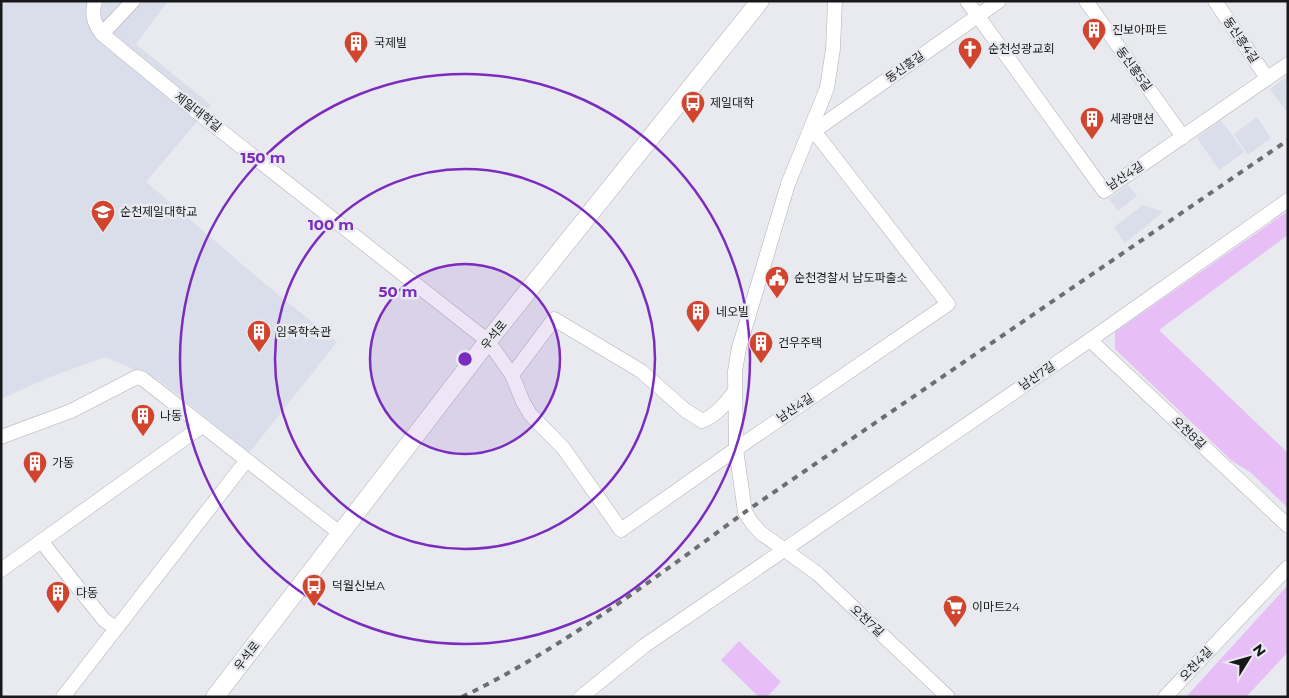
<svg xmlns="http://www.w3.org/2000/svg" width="1289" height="698" viewBox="0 0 1289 698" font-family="Montserrat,'Noto Sans KR',sans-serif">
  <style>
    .built { fill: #d9deea }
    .green { fill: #e7bef6 }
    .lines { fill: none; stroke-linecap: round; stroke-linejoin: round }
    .minor-casing { stroke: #afb1b5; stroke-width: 15 }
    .major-casing { stroke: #afb1b5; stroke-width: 19 }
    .minor { stroke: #fff; stroke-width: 14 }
    .major { stroke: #fff; stroke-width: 18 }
    .rail { stroke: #6d6e71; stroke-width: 4; stroke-dasharray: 6 6; stroke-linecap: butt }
    .ring { fill: none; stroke: #7b2cbf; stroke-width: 2.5 }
    .labels { text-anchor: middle; stroke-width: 5; stroke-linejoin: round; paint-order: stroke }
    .poi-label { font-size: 12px; fill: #18181a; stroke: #e8eaef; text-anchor: start }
    .street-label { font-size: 12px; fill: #18181a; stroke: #e8eaef }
    .centre { fill: #7b2cbf; stroke: #e8eaef; stroke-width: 2.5 }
    .ring-label { font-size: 15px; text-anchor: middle; font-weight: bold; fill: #7b2cbf; stroke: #e8eaef; stroke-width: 5; stroke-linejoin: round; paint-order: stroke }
  </style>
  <rect width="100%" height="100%" fill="#e8eaef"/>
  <g class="built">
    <path d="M 1,1 L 168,1 L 136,44 L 211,105 L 146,182 L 264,283 L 337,342 L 249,453 L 159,380 L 105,357 L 50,377 L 1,399 Z"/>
    <path d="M 1288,76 L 1288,114 L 1270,89 Z"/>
    <path d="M 1257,117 L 1271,138 L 1248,155 L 1234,134 Z"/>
    <path d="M 1221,120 L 1244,152 L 1219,170 L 1197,138 Z"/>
    <path d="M 1128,185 L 1137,196 L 1118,211 L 1109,199 Z"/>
    <path d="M 1143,205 L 1163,212 L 1125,243 L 1114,227 Z"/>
  </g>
  <g class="green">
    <path d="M 1288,211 L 1288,235 L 1159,330 L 1288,453 L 1288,508 L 1250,472 L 1232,461 L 1115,349 L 1115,332 Z"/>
    <path d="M 1288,585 L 1288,652 L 1246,697 L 1186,697 Z"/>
    <path d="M 739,641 L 781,682 L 767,697 L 759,697 L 721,660 Z"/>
  </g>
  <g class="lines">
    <defs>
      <g id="minor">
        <path d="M 95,1 C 91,15 94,23 102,34 L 197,112 L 488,341 L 512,375 L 554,319 L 641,371 L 685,410 L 702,421 C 717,415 726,403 735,391"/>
        <path d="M 835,1 L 833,49 L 827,88 L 788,184 L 739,348 L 735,371 L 736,449 L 745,512 L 752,523 L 761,533 L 818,574 L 948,697"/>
        <path d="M 967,1 L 1104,191 L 1288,64"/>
        <path d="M 1086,1 L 1183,137"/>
        <path d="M 1215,1 L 1267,78"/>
        <path d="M 102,34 L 133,1"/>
        <path d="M 812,128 L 814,131 L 999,1"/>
        <path d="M 1090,340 L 1288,526"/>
        <path d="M 512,375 L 523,402 L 530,414 L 564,449 L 621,530 L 736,449 L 948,304 L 814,131"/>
        <path d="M 1,437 L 71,411 L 137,377 L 143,379 L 341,534"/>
        <path d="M 41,541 L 104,620 L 116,628"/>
        <path d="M 1,570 L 202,426"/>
        <path d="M 63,697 L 246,461"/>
        <path d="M 581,697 L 644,646 L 1090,340 L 1288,200"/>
        <path d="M 1165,697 L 1288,567"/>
      </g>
      <path id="major" d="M 215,697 L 488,341 L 760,1"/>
    </defs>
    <use href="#minor" class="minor-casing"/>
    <use href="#major" class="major-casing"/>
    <use href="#minor" class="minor"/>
    <use href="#major" class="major"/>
    <path class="rail" d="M 462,697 C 563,648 655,578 745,512 L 1288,140"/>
  </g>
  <circle cx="465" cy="359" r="95" fill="#7b2cbf" fill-opacity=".12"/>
  <g class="ring">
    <circle cx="465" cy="359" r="95"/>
    <circle cx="465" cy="359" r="190"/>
    <circle cx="465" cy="359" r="285"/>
  </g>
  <defs>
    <symbol id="building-pin" viewBox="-11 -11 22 30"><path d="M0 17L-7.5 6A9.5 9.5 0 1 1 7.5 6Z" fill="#d1452e" stroke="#e8eaef"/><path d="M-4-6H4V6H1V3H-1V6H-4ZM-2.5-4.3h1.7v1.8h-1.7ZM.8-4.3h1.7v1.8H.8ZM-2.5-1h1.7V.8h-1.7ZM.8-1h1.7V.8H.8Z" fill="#fff"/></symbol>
    <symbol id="church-pin" viewBox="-11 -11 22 30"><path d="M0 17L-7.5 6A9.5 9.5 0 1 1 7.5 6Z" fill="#d1452e" stroke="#e8eaef"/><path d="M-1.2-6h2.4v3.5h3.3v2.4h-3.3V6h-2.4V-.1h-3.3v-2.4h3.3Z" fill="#fff"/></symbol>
    <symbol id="bus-pin" viewBox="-11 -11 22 30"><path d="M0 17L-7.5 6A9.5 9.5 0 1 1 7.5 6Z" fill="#d1452e" stroke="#e8eaef"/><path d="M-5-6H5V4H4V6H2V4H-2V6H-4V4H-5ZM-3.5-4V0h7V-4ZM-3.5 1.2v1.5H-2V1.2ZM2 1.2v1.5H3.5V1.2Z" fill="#fff"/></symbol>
    <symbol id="university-pin" viewBox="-11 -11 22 30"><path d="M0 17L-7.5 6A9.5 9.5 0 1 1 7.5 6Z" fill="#d1452e" stroke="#e8eaef"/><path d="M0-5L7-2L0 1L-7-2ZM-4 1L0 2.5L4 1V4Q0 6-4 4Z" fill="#fff"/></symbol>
    <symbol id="civic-pin" viewBox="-11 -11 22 30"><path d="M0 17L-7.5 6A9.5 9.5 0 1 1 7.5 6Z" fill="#d1452e" stroke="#e8eaef"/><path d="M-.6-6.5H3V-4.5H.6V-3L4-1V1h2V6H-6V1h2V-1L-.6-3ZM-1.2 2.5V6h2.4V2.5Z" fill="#fff"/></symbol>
    <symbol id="supermarket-pin" viewBox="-11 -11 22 30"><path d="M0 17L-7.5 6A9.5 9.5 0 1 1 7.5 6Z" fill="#d1452e" stroke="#e8eaef"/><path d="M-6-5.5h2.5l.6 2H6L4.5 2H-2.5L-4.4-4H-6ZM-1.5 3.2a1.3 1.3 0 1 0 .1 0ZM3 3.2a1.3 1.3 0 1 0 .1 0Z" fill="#fff"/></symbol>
  </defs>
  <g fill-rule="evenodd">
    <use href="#building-pin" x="1080" y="16" width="28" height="38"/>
    <use href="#building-pin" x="342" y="29" width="28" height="38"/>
    <use href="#church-pin" x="956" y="35" width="28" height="38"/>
    <use href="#bus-pin" x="679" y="89" width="28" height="38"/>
    <use href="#building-pin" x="1078" y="105" width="28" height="38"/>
    <use href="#university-pin" x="89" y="198" width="28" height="38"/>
    <use href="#civic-pin" x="763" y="264" width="28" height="38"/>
    <use href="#building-pin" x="684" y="298" width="28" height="38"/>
    <use href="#building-pin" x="245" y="318" width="28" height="38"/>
    <use href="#building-pin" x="747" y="329" width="28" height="38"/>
    <use href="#building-pin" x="129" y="402" width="28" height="38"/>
    <use href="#building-pin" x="21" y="449" width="28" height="38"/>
    <use href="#bus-pin" x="300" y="572" width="28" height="38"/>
    <use href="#building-pin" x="44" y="579" width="28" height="38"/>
    <use href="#supermarket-pin" x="941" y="593" width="28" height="38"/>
  </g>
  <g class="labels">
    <g class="poi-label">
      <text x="1112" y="34">진보아파트</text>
      <text x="374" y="47">국제빌</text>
      <text x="988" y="53">순천성광교회</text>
      <text x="710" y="107">제일대학</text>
      <text x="1110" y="123">세광맨션</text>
      <text x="120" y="216">순천제일대학교</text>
      <text x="794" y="282">순천경찰서 남도파출소</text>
      <text x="716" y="316">네오빌</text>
      <text x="276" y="336">임옥학숙관</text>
      <text x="778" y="347">건우주택</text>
      <text x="160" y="420">나동</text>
      <text x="52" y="467">가동</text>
      <text x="332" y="590">덕월신보A</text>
      <text x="76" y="597">다동</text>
      <text x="972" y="611">이마트24</text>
    </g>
    <g class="street-label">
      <text transform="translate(1241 40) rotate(56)" y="4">동신흥4길</text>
      <text transform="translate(905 67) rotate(-35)" y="4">동신흥길</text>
      <text transform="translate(1134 69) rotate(54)" y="4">동신흥5길</text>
      <text transform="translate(198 112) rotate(38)" y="4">제일대학길</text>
      <text transform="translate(1125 176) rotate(-33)" y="4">남산4길</text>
      <text transform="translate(494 335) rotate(-51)" y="4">우석로</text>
      <text transform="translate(1037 376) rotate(-34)" y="4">남산7길</text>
      <text transform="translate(795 408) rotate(-34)" y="4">남산4길</text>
      <text transform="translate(1189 433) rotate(43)" y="4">오천8길</text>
      <text transform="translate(867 621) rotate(43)" y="4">오천7길</text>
      <text transform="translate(247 656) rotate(-52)" y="4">우석로</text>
      <text transform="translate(1196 664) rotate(-47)" y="4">오천4길</text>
    </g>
  </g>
  <circle cx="465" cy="359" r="8" class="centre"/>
  <g class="ring-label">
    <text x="263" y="163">150 m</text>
    <text x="331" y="230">100 m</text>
    <text x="398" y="297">50 m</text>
  </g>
  <rect width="1289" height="698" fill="none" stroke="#18181a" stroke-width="5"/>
  <g transform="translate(1249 658) rotate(53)" stroke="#e8eaef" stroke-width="4" paint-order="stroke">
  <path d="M0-4L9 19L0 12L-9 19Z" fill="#18181a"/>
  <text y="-8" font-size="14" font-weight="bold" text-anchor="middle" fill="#18181a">N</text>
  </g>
</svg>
